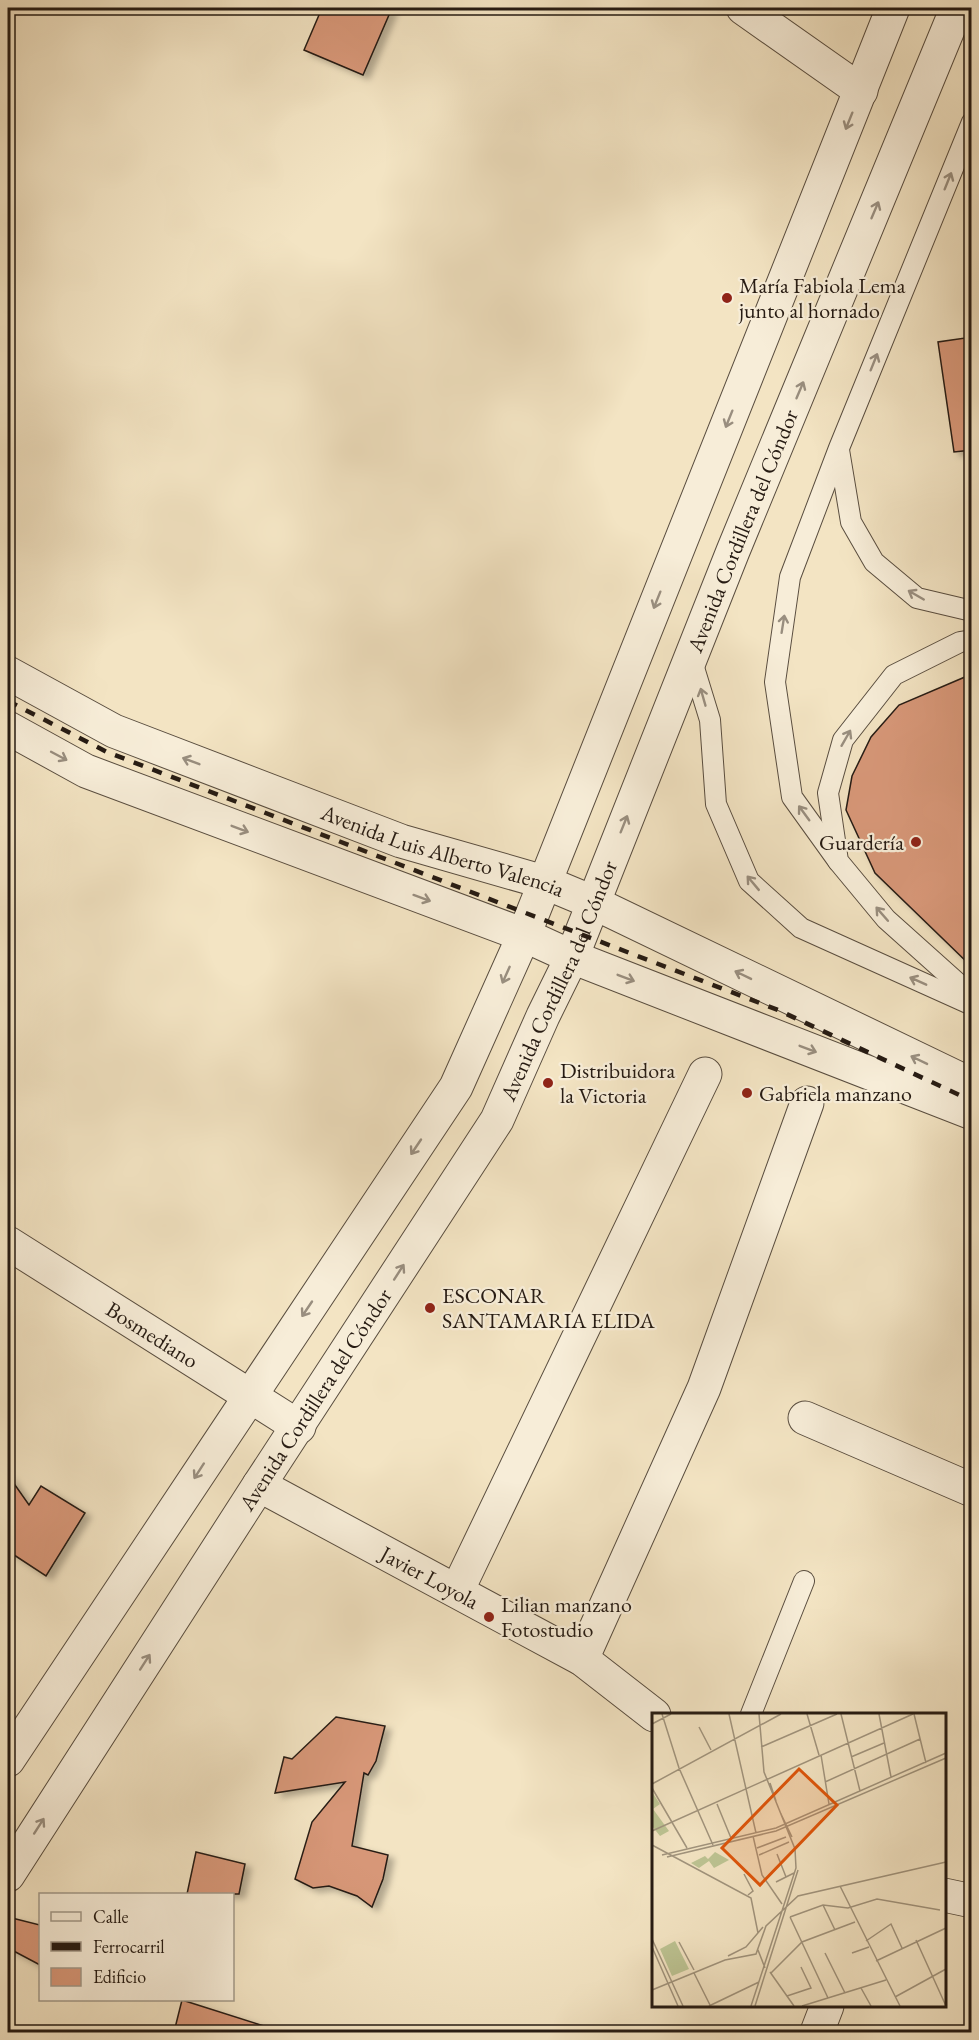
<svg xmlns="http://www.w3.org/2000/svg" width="979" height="2040" viewBox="0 0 979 2040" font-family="'EB Garamond',serif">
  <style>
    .building { fill: #d79778; stroke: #261b13; stroke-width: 1.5; filter: url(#shadow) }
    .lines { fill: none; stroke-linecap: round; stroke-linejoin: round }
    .service-casing { stroke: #594d3f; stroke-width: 22 }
    .minor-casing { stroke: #594d3f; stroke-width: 35 }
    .tertiary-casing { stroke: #594d3f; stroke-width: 35 }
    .service { stroke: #f7edd8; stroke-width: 20 }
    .minor { stroke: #f7edd8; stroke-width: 33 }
    .tertiary { stroke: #f7edd8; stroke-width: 33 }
    .rail { stroke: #261b13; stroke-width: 4.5; stroke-dasharray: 10 10; stroke-linecap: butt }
    .oneway { stroke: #998e7f }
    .poi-dot { fill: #8f2418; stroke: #f7edd8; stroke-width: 2 }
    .labels { text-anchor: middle; stroke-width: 4.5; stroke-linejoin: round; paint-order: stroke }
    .poi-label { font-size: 22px; fill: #261b13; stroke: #f7edd8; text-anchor: start }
    .street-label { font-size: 22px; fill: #261b13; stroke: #f7edd8 }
    .inset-road { fill: none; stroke: #a1947d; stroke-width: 1.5 }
    .view { fill: #de560c; fill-opacity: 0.15; stroke: #de560c; stroke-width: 3 }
    .inset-edge { fill: none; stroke: #261b13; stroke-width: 3 }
  </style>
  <defs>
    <filter id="shadow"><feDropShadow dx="6" dy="4" stdDeviation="3" flood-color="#0004"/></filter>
  </defs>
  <rect width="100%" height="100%" fill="#f3e4c3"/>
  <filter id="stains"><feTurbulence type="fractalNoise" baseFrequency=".00333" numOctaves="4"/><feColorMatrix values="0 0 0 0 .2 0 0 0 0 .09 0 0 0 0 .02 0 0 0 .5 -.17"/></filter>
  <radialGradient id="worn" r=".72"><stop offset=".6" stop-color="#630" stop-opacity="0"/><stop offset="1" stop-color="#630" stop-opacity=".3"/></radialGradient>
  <g class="building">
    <path d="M 322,8 L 392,8 L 363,75 L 304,50 Z"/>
    <path d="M 972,337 L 972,450 L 954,452 L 938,342 Z"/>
    <path d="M 972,674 L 972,967 L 875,873 L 846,810 L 852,776 L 871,737 L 899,705 Z"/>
    <path d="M 8,1475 L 29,1505 L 41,1486 L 85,1513 L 46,1576 L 8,1551 Z"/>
    <path d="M 336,1717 L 385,1726 L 376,1761 L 368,1775 L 364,1773 L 352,1846 L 388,1855 L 383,1879 L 372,1907 L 357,1896 L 329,1886 L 313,1888 L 295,1879 L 312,1822 L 345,1782 L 275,1793 L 284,1757 L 292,1759 Z"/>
    <path d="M 196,1852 L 245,1864 L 239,1894 L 187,1894 Z"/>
    <path d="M 8,1917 L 40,1925 L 40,1965 L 8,1948 Z"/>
    <path d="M 182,2000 L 267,2027 L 266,2032 L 174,2032 Z"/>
  </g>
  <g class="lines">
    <defs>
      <g id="service">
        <path d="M 839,450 L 851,522 L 874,562 L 917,598 L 972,611"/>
        <path d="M 972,640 L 960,642 L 894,675 L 843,740 L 828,793 L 838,861 L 886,919 L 972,996"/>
        <path d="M 691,658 L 710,720 L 716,804 L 749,881 L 801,928 L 972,1005"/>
        <path d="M 838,861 L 792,797 L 775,682 L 790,577 L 839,448 L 972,122"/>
        <path d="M 751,1714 L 804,1581"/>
      </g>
      <g id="minor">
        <path d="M 743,8 L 861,91"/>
        <path id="s1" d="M 8,673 L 114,731 L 401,841 L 544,882 L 592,902 L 972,1085"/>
        <path d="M 8,728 L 86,771 L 524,935 L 572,957 L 972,1113"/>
        <path id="s2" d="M 8,1243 L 299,1427"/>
        <path d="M 805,1418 L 972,1490"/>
        <path id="s3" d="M 259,1485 L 582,1659 L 654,1715"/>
        <path d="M 457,1591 L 705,1074"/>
        <path d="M 582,1659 L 704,1388 L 807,1103"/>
        <path d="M 944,1895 L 972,1901"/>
        <path d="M 817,2032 L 827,2006"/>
      </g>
      <g id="tertiary">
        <path d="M 8,1760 L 456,1087 L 524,935 L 893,8"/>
        <path id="s4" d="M 8,1875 L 259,1485 L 497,1120 L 543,1016 L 572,957 L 733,551 L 957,8"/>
      </g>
    </defs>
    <use href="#service" class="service-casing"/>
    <use href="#minor" class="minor-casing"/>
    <use href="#tertiary" class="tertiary-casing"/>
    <use href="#service" class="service"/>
    <use href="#minor" class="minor"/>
    <use href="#tertiary" class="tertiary"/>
    <path class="rail" d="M 8,701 L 107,752 L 778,1010 L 972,1101"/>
  </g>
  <defs><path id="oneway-shaft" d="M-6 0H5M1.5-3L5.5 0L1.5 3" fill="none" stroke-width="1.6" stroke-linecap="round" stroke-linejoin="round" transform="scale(1.5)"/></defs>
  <g class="oneway">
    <use href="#oneway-shaft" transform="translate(849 121) rotate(112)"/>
    <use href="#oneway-shaft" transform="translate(948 181) rotate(-68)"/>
    <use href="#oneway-shaft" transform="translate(875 210) rotate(-67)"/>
    <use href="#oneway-shaft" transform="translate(874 362) rotate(-68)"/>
    <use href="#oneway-shaft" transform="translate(800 390) rotate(-67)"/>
    <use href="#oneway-shaft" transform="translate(729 419) rotate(112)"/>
    <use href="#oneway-shaft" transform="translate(916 595) rotate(-150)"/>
    <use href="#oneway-shaft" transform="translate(657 600) rotate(112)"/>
    <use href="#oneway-shaft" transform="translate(783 624) rotate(-81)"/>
    <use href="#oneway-shaft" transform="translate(703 697) rotate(-106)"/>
    <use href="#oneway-shaft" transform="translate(846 738) rotate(-60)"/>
    <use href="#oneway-shaft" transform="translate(59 756) rotate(28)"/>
    <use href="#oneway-shaft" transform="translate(191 761) rotate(-159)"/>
    <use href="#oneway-shaft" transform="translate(804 813) rotate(-126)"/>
    <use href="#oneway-shaft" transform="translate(624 824) rotate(-68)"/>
    <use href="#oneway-shaft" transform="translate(240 829) rotate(21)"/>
    <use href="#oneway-shaft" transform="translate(753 883) rotate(-130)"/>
    <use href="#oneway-shaft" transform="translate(422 898) rotate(20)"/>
    <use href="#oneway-shaft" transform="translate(882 914) rotate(-131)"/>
    <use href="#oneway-shaft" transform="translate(506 975) rotate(114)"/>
    <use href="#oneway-shaft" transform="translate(743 975) rotate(-154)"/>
    <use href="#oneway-shaft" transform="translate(626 978) rotate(21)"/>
    <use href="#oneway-shaft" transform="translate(918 981) rotate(-156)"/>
    <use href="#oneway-shaft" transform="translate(808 1049) rotate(21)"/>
    <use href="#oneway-shaft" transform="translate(919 1060) rotate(-154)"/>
    <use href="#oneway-shaft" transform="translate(416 1147) rotate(124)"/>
    <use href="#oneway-shaft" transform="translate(399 1272) rotate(-57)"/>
    <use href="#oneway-shaft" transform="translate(307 1309) rotate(124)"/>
    <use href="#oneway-shaft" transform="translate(199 1471) rotate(123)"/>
    <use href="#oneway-shaft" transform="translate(145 1662) rotate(-57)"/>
    <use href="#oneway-shaft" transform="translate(39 1826) rotate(-57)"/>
  </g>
  <g class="poi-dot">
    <circle cx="727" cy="298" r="6"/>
    <circle cx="916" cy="842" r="6"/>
    <circle cx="548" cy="1083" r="6"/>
    <circle cx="747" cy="1093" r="6"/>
    <circle cx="430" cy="1308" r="6"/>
    <circle cx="489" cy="1617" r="6"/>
  </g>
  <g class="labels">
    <g class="poi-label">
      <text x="739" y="293">María Fabiola Lema<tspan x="739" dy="25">junto al hornado</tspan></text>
      <text x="904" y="850" text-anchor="end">Guardería</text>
      <text x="560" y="1078">Distribuidora<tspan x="560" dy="25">la Victoria</tspan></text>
      <text x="759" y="1101">Gabriela manzano</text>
      <text x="442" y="1303">ESCONAR<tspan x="442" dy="25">SANTAMARIA ELIDA</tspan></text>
      <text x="501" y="1612">Lilian manzano<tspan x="501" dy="25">Fotostudio</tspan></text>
    </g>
    <g class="street-label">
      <text dy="8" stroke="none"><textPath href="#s4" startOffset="1538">Avenida Cordillera del Cóndor</textPath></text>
      <text dy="8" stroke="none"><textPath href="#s1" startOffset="471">Avenida Luis Alberto Valencia</textPath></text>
      <text dy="8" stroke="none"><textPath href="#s4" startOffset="1052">Avenida Cordillera del Cóndor</textPath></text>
      <text dy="8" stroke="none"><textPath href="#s2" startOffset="171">Bosmediano</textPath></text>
      <text dy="8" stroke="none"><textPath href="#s4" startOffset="566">Avenida Cordillera del Cóndor</textPath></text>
      <text dy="8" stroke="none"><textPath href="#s3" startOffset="194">Javier Loyola</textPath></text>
    </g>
  </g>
  <g transform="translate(652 1713)">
    <rect width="294" height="294" fill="#f3e4c3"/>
    <path d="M 0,79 L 8,91 L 1,96 L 17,118 L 8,123 L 0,113 ZM 63,139 L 77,147 L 62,155 L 57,148 L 47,155 L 39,150 L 53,143 L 56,146 ZM 23,228 L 37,256 L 20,263 L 8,236 Z" fill="#bdc493"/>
    <path class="inset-road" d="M 10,1 L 27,55 L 61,132M 77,1 L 104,120M 155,1 L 167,42M 189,1 L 208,78M 227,1 L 239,64M 262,1 L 274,50M 0,11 L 19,1M 47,14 L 59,37M 109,34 L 185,1M 169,42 L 177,91M 199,44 L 232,30M 173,69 L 268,26M 118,70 L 124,88M 0,71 L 129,1M 0,75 L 35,135M 65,91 L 79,125M 129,101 L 140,124M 0,118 L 261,1M 101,123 L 110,162 L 130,191M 0,132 L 99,185 L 106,220M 105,135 L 134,124M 125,141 L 134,164M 10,142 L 124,115 L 294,40M 107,142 L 137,129M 15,144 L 124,118 L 294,45M 92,161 L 101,178 L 96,182M 124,169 L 142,160M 188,173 L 248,293M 171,192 L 183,217M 138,204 L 171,192 L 196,195 L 225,186 L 288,197M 138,204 L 176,285M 0,226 L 31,293M 264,227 L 294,293M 214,228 L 239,211 L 250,235M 27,229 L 42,257M 0,234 L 26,293M 106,237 L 113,255M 173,240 L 193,280M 200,240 L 217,234M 76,243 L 94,234 L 111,214M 224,248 L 294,215M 118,259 L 142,293M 42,260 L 58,292M 119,260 L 150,229 L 203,209M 209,275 L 219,293M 0,277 L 73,247 L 104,241 L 114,213 L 146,183 L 294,149M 135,283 L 159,275 L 149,254M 243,284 L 294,256M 57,293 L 107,269M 99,293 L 144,155 L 143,136 L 112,59 L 107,1M 103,293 L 146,157M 150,293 L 234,267"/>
    <path class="view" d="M 147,56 L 185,92 L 108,172 L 70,135 Z"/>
    <rect width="294" height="294" class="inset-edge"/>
  </g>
  <rect width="979" height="2040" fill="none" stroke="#f3e4c3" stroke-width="30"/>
  <rect x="9" y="9" width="961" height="2022" fill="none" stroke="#261b13" stroke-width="3"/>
  <rect x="15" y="15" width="949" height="2010" fill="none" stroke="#261b13" stroke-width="1.5"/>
  <rect x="39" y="1893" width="195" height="108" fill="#f7edd8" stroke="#a39989" stroke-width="1.5"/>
  <rect x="51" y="1912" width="30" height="9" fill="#f7edd8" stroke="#a39989" stroke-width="1.5"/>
  <text x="93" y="1923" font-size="18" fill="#261b13">Calle</text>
  <rect x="51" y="1942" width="30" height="9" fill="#261b13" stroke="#a39989" stroke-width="1.5"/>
  <text x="93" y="1953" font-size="18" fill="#261b13">Ferrocarril</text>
  <rect x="51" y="1968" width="30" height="18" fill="#d79778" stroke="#a39989" stroke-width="1.5"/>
  <text x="93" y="1983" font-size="18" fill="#261b13">Edificio</text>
  <rect width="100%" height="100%" filter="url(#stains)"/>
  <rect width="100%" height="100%" fill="url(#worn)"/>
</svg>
